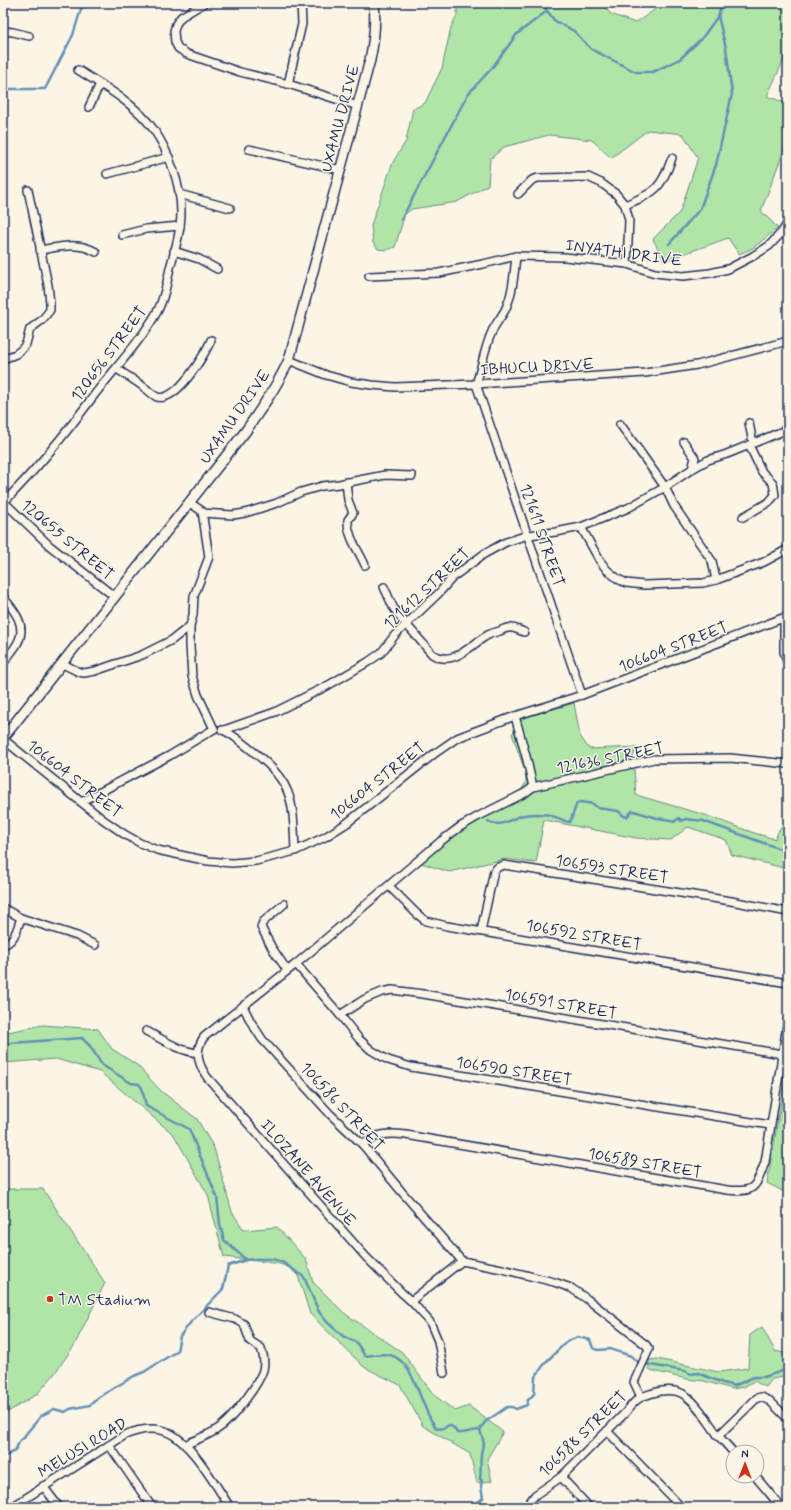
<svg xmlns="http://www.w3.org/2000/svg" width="791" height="1510" viewBox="0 0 791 1510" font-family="Mynerve,sans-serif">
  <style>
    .green { fill: #b0e5a7; stroke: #668a82 }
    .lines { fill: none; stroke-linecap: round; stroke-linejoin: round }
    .stream { stroke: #6291b7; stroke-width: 2.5 }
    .minor-casing { stroke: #1b2f5e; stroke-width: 10 }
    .tertiary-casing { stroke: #1b2f5e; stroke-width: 12 }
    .minor { stroke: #fcf5e5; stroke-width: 7 }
    .tertiary { stroke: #fcf5e5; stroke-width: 9 }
    .poi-dot { fill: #c8321e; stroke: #fcf5e5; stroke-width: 1.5 }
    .labels { text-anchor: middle; stroke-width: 3; stroke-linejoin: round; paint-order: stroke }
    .street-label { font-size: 16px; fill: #1b2f5e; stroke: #fcf5e5 }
    .poi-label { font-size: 16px; fill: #1b2f5e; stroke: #fcf5e5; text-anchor: start }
  </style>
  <rect width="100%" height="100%" fill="#fcf5e5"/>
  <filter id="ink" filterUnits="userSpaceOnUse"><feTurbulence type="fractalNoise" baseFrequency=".025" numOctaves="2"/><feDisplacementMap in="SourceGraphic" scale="8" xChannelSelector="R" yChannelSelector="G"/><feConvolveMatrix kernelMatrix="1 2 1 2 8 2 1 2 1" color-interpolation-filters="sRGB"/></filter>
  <g filter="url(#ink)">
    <g class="green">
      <path d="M 457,3 L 600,3 L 611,14 L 635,23 L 653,11 L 659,3 L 788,3 L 788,51 L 767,96 L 788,104 L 788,139 L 761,211 L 778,228 L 753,248 L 739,254 L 728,238 L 664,261 L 653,239 L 680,212 L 698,158 L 683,134 L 648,130 L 611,158 L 592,140 L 549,135 L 504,147 L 490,159 L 488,185 L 457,202 L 412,209 L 405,214 L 395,247 L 387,250 L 378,249 L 373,243 L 371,225 L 393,162 L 406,141 L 413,109 L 425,103 L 442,68 L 451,27 L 457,15 Z"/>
      <path d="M 574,703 L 580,736 L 589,749 L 636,747 L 633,757 L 636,795 L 705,815 L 754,833 L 775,839 L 780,828 L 788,829 L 788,869 L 732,855 L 726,840 L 688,827 L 671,840 L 636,838 L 544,820 L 536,863 L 505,859 L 449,872 L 421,863 L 415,858 L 457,823 L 513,795 L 522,789 L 526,782 L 525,771 L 512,734 L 523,718 Z"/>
      <path d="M 43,1025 L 98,1029 L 112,1049 L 137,1065 L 161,1091 L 197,1119 L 214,1148 L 232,1212 L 244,1230 L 277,1227 L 306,1259 L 313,1282 L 344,1313 L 402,1352 L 434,1395 L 455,1411 L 469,1406 L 503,1432 L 487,1459 L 492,1481 L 477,1483 L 470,1454 L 423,1426 L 400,1385 L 364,1367 L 310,1314 L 298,1276 L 290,1268 L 280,1264 L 224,1257 L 208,1195 L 174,1135 L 100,1072 L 56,1059 L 3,1063 L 3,1033 Z"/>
      <path d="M 788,1063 L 788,1194 L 767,1183 Z"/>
      <path d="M 3,1189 L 43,1189 L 105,1283 L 74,1346 L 52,1377 L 37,1394 L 3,1415 Z"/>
      <path d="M 762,1327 L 775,1351 L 788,1354 L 788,1376 L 772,1379 L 766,1387 L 754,1381 L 744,1387 L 732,1389 L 704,1381 L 687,1379 L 653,1371 L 649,1369 L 649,1360 L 657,1359 L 719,1372 L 748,1368 L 750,1335 Z"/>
    </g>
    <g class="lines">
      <g class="stream">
        <path d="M 541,3 L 555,21 L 574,31 L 591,49 L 636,72 L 653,72 L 680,59 L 702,38 L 718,16 L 722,3"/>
        <path d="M 3,89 L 45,89 L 73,35 L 81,9 L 86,3"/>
        <path d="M 401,220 L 468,94 L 492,68 L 517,34 L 547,11"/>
        <path d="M 669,244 L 700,209 L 716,165 L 732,94 L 726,48 L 718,16"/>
        <path d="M 488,821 C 501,829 511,818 524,815 C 533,814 544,813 552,816 C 558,817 564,822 570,822 L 577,803 L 581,802 L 593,804 L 598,808 L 618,811 L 624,816 L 627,817 L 632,811 L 634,811 L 657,818 L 671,820 L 674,822 L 679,818 L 681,821 L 686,819 L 703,821 L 786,851 L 788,853"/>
        <path d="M 3,1046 L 11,1043 L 82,1038 L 90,1046 L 102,1065 L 131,1083 L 139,1084 L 142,1088 L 146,1106 L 189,1129 L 217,1197 L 220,1224 L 224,1240 L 246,1260"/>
        <path d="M 3,1457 L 15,1451 L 20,1440 L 24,1438 L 25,1435 L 41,1416 L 54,1409 L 65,1412 L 70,1409 L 90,1405 L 99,1397 L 134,1376 L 144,1372 L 177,1351 L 180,1336 L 191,1322 L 223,1289 L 228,1266 L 246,1260 L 255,1259 L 272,1259 L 282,1262 L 304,1277 L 319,1312 L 327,1322 L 344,1337 L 356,1342 L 365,1356 C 373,1355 383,1353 390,1355 C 416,1361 420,1410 437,1429 L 444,1428 L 449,1425 L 454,1428 L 457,1433 C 466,1434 471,1430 480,1430 L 485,1422 L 507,1407 L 512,1407 L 516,1409 L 527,1405 L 528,1400 L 534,1394 L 535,1377 L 546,1362 L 566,1342 L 578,1337 L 590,1340 L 593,1348 L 598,1350 L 610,1349 L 631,1356 L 639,1363 L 685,1371 L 691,1374 L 698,1373 L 723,1383 L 734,1386 L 754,1377 L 764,1377 L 788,1369"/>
        <path d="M 478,1507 L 477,1503 L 483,1498 L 481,1486 L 482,1481 L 480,1479 C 482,1467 478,1455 484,1443 L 480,1430"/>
      </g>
      <defs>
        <g id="minor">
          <path d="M 204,3 L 181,17 L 176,24 L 174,31 L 175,42 L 178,48 L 187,54 L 240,72 L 288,84 L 358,106"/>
          <path d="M 3,31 L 13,32 L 29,36"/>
          <path d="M 288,84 L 302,24 L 301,3"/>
          <path d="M 89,107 L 100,84"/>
          <path d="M 249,149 L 341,170"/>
          <path d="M 107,174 L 169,157"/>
          <path d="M 179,194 L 230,208"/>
          <path d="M 518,194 L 532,180 L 538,178 L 588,177 L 601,183 L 616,194 L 625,205 L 629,220 L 627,264"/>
          <path d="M 625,205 C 656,192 661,189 672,158"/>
          <path d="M 122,235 L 146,229 L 180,226"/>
          <path d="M 40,250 C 59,247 78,241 96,252"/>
          <path d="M 174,251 L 199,259 L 217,269"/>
          <path d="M 516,256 C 514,274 513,294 505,310 C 501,318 494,325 491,334 C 484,350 482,367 476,384 L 582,695"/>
          <path d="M 369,276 L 439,273 L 483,264 L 516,256 L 565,257 L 627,264 L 655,273 L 683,276 L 710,273 L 728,269 L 753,256 L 769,246 L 782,232 L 788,222"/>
          <path d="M 3,359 L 16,354 L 22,349 L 26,344 L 30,329 L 42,320 L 50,310 L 50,303 L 48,285 L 28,190"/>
          <path d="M 289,360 L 326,375 L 351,382 L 372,385 L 395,387 L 476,384 L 645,373 L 697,365 L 788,341"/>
          <path d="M 117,369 C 126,375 136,381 145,388 C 149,391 153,395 157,397 C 176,403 205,355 211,340"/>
          <path d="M 749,423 L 753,443"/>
          <path d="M 620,424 L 665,487 L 674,506 L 712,561 L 716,580"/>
          <path d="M 684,442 L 695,458 L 692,469"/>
          <path d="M 346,482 L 348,500 L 353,513 L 348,520 C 347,536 359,551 365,565"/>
          <path d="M 3,501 L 50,546 L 115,597"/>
          <path d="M 3,503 C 37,469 67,432 95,394 C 116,367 140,342 157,312 C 164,299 167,283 170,268 C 175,250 181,231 181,212 C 181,185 169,152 154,130 C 136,104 104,86 78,70"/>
          <path d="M 190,503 L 202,511 L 209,557 L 194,596 L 193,615 L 190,626 L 190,646 L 192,676 L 198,695 L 214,729"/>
          <path d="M 202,513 L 233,515 L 245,513 L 277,503 L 301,492 L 322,486 L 339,484 L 385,475 L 412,476"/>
          <path d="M 743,517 L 769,502 L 775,495 L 773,483 L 762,472 L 749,445"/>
          <path d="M 581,527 L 600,561 L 607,570 L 618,579 L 626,583 L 644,585 L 703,583 L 716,580 L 764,562 L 788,549"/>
          <path d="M 384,587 L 393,607 L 400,617 L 432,654 C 454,668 471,644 488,635 C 492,633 496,632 500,631 C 503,629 509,627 512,628 C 516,628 520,631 524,632"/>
          <path d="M 3,597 C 14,610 28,626 17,644 C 13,651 7,657 3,664"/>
          <path d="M 784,618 L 784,652 L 788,664"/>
          <path d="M 63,664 L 79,672 L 84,673 L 95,671 L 142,655 L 172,640 L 190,626"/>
          <path d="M 222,730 C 232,733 242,743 250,749 C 294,782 293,800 295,851"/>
          <path d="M 224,730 L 275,712 L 327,686 L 368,662 L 381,653 L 395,635 L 438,594 L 453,577 L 484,554 L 506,542 L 528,535 L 556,532 L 581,527 L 628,508 L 665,487 L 692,469 L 708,460 L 727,454 L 788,429"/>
          <path d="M 3,739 L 101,818 L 124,834 L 140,843 L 157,850 L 208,861 L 232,863 L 256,861 L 295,851 L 325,837 L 347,823 L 434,754 L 457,738 L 515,716 L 582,695 L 788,616"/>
          <path d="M 533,787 L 654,759 L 730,758 L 788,764"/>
          <path d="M 81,802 L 169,756 L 214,729"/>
          <path d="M 389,886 L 417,914 L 426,921 L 447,926 L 788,983"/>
          <path d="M 284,904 L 263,922 L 261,927 L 272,948 L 287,970"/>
          <path d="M 3,908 L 21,918 L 77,936 L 95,945"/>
          <path d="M 481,931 L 494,871 L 498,867 L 504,865 L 731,901 L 788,912"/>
          <path d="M 3,945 C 15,941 17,929 21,918"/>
          <path d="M 296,964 L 340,1015 L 359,1039 L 371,1050 L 388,1060 L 411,1067 L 770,1125"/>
          <path d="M 243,1006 L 251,1022 L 262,1039 L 330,1114 L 363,1145 L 401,1191 L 462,1261 L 502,1269 L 554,1282 L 571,1288 L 587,1299 L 646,1345 L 649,1349 L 634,1382 L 641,1397"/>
          <path d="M 340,1015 L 365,999 L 382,992 L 392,990 L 423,994 L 782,1054"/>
          <path d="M 146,1031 C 162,1039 179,1051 198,1053"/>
          <path d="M 363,1145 C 375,1133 390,1133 406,1135 L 727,1190 C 755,1193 756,1187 765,1162 L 788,1019"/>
          <path d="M 411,1301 L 462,1261"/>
          <path d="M 444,1373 L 438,1341 L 430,1322 L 411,1301 L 402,1293 L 366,1257 L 207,1077 C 198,1064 194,1051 204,1037 L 296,964 L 441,841 L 460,827 L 477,817 L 525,793 L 533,787 L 527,760 L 515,716"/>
          <path d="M 607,1431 L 681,1507"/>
          <path d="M 718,1436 L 757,1398 L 761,1397 L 770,1401 L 788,1419"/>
          <path d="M 109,1445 L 152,1507"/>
          <path d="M 185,1445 C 195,1440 207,1436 216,1430 C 231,1421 258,1386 263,1370 C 265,1362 264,1356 261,1348 L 250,1341 L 244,1324 L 235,1319 L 209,1312"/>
          <path d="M 755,1476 L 781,1507"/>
          <path d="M 561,1477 L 589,1507"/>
          <path d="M 43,1486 L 59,1507"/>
          <path d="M 12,1507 L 125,1435 C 137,1430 148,1427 161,1430 C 188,1435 215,1485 230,1507"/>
          <path d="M 526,1507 L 535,1495 L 561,1477 L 626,1412 C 635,1400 639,1397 653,1393 C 661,1390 675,1389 683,1394 C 696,1401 708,1422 717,1434 C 722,1440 728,1446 733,1452"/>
        </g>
        <path id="tertiary" d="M 3,738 L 245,432 C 261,409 277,386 289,360 L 370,60 C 374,41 376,23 374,3"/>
      </defs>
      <use href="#minor" class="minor-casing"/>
      <use href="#tertiary" class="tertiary-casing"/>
      <use href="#minor" class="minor"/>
      <use href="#tertiary" class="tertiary"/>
    </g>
  </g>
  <circle class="poi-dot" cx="50" cy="1299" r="4"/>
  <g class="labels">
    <g class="street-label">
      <text transform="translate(339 118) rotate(-75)" y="6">UXAMU DRIVE</text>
      <text transform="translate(624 252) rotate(8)" y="6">INYATHI DRIVE</text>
      <text transform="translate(108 353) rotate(-53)" y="6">120656 STREET</text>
      <text transform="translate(537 366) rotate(-3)" y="6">IBHUCU DRIVE</text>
      <text transform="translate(234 416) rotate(-55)" y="6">UXAMU DRIVE</text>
      <text transform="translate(543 535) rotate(71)" y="6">121611 STREET</text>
      <text transform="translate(68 539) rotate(40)" y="6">120655 STREET</text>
      <text transform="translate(426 588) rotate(-43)" y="6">121612 STREET</text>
      <text transform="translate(673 646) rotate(-21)" y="6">106604 STREET</text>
      <text transform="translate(610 757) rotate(-11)" y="6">121636 STREET</text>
      <text transform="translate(75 778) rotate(38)" y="6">106604 STREET</text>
      <text transform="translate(377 780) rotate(-38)" y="6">106604 STREET</text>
      <text transform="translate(612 868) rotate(9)" y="6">106593 STREET</text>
      <text transform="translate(584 934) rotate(10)" y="6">106592 STREET</text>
      <text transform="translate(561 1003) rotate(10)" y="6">106591 STREET</text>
      <text transform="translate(514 1070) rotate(9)" y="6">106590 STREET</text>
      <text transform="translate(343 1106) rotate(47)" y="6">106586 STREET</text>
      <text transform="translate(645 1162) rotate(10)" y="6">106589 STREET</text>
      <text transform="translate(309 1172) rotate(49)" y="6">ILOZANE AVENUE</text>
      <text transform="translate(582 1433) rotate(-44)" y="6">106588 STREET</text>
      <text transform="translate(82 1447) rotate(-31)" y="6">MELUSI ROAD</text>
    </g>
    <g class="poi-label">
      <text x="58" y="1305">TM Stadium</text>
    </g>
  </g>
  <rect width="791" height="1510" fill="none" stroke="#fcf5e5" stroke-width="16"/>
  <rect x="8" y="8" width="775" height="1494" fill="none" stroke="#1b2f5e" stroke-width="1.5" filter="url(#ink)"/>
  <g transform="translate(745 1464)"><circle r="19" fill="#fcf5e5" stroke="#a2a6af"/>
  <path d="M0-3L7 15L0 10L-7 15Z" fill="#c8321e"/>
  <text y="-6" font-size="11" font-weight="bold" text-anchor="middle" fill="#1b2f5e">N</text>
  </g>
</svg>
